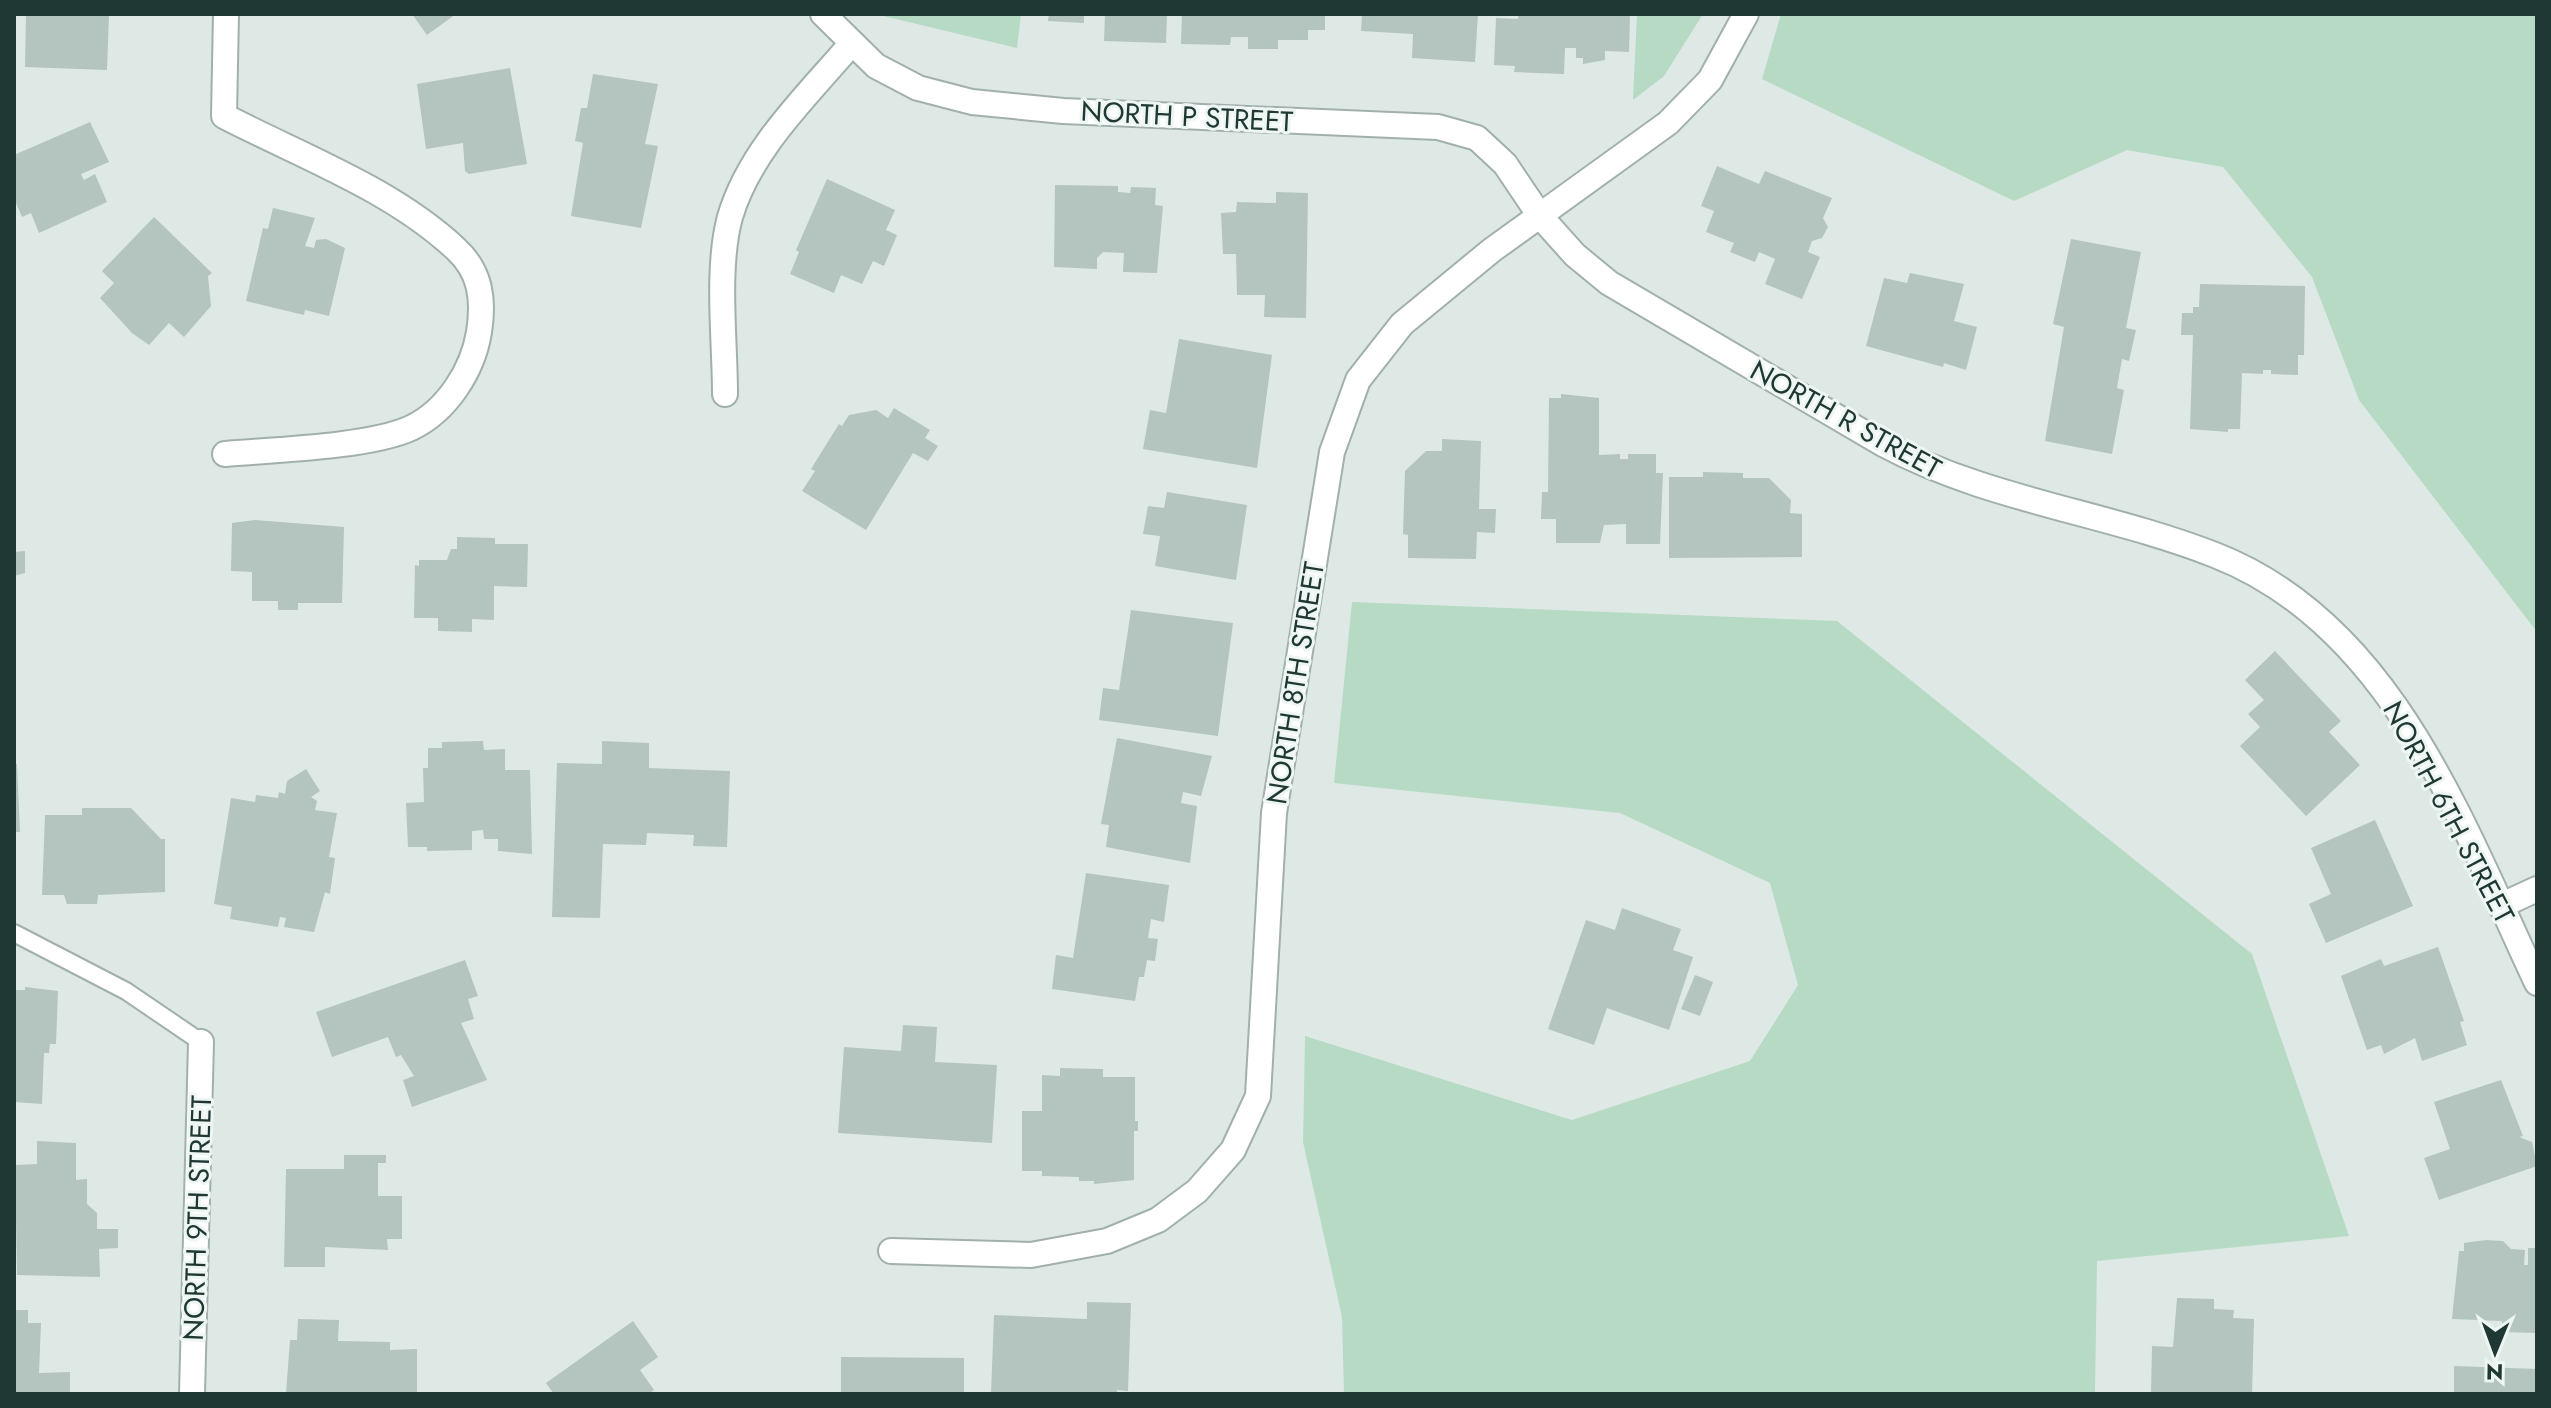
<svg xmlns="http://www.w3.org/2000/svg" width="2551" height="1408" viewBox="0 0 2551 1408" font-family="Jost,sans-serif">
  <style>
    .green { fill: #b7dac5 }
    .building { fill: #b4c4bf }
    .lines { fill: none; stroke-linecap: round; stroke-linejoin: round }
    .lane-casing { stroke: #a1b0ad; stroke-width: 20 }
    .street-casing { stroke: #a1b0ad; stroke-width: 28 }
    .lane { stroke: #fff; stroke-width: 16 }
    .street { stroke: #fff; stroke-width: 24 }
    .labels { text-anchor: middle; stroke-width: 6; stroke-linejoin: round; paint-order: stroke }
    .street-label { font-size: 28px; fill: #203834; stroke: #eef6f3 }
  </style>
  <rect width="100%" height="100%" fill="#dee9e6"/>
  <g class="green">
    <path d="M 875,14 L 1021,14 L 1017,48 Z"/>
    <path d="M 1637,14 L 1703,14 L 1664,76 L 1633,100 Z"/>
    <path d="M 1781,14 L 2537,14 L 2537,632 L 2359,400 L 2312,277 L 2223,167 L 2127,150 L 2014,201 L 1762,79 Z"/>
    <path d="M 1352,602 L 1837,621 L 2252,954 L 2349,1236 L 2097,1261 L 2095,1394 L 1344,1394 L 1342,1317 L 1303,1142 L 1305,1036 L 1572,1120 L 1750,1061 L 1798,985 L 1770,883 L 1620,813 L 1334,783 Z"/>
  </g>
  <g class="building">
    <path d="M 26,14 L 109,14 L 107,70 L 25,67 Z"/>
    <path d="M 412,14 L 456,14 L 427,35 Z"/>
    <path d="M 1049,14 L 1084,14 L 1084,23 L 1048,21 Z"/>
    <path d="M 1105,14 L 1167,14 L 1166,43 L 1104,41 Z"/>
    <path d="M 1182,14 L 1325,14 L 1325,30 L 1308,30 L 1308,40 L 1278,40 L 1278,49 L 1248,49 L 1248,37 L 1231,37 L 1230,45 L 1181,44 Z"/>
    <path d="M 1362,14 L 1478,14 L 1475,62 L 1412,58 L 1413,34 L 1361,31 Z"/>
    <path d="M 1518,14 L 1630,14 L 1629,52 L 1605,51 L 1605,60 L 1583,64 L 1583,58 L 1576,58 L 1576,48 L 1565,48 L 1564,74 L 1514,72 L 1515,66 L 1494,65 L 1496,18 L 1518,19 Z"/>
    <path d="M 510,68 L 527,164 L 469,174 L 465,171 L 463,143 L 426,149 L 417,84 Z"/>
    <path d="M 593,74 L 658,84 L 645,144 L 658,146 L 641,228 L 571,216 L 583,143 L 575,141 L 581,108 L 587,108 Z"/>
    <path d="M 90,122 L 109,162 L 81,174 L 84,180 L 95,174 L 107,202 L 39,233 L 31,213 L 22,217 L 14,198 L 14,155 Z"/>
    <path d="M 1717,166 L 1759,184 L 1765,171 L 1832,198 L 1823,218 L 1828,227 L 1822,238 L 1812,241 L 1808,252 L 1820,257 L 1802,299 L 1765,284 L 1775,259 L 1759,252 L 1755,262 L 1730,252 L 1734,243 L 1706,232 L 1714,211 L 1701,206 Z"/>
    <path d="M 827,179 L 895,210 L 886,230 L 897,235 L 884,266 L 873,261 L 862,284 L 841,275 L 834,293 L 790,274 L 799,252 L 796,250 Z"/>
    <path d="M 1055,185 L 1118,186 L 1118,192 L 1130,193 L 1131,187 L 1156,188 L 1155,205 L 1163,206 L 1157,273 L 1123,272 L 1124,253 L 1103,252 L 1097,258 L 1097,269 L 1054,267 Z"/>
    <path d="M 1276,192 L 1308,193 L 1306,318 L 1264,317 L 1265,295 L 1237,295 L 1236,254 L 1223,254 L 1221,213 L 1236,212 L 1237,202 L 1276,203 Z"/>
    <path d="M 273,208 L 315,218 L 305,246 L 314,248 L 316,240 L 326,239 L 345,248 L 329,316 L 305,310 L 304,315 L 246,301 L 263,228 L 268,229 Z"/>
    <path d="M 154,217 L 212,273 L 208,276 L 211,306 L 184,337 L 169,323 L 149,345 L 132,333 L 100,298 L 114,283 L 102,271 Z"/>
    <path d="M 2071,239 L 2141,252 L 2126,328 L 2136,330 L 2129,361 L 2122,359 L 2117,388 L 2124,390 L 2112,454 L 2045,441 L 2064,327 L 2053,324 Z"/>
    <path d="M 1910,273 L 1964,284 L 1954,321 L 1977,327 L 1966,370 L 1944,363 L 1943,367 L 1866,346 L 1884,278 L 1907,283 Z"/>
    <path d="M 2200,284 L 2305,286 L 2304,355 L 2298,355 L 2298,375 L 2271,374 L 2271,370 L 2263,370 L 2263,374 L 2242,373 L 2240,429 L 2228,429 L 2228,432 L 2190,429 L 2193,335 L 2181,335 L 2182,313 L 2193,313 L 2193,307 L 2199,307 Z"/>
    <path d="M 1179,339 L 1272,355 L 1257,468 L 1143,449 L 1150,410 L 1166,413 Z"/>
    <path d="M 1561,394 L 1599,398 L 1599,455 L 1620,454 L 1620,459 L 1628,459 L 1628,454 L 1656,454 L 1656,473 L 1663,473 L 1660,544 L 1626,544 L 1626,524 L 1604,525 L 1600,543 L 1556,543 L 1556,519 L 1541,519 L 1542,492 L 1548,492 L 1549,398 L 1561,398 Z"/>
    <path d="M 894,408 L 930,430 L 925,438 L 938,446 L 928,461 L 913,453 L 866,530 L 802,491 L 815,471 L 811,469 L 839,424 L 842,426 L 849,415 L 876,410 L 888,418 Z"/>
    <path d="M 1442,439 L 1481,441 L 1479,509 L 1496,509 L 1495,533 L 1477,532 L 1476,559 L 1408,558 L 1408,535 L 1403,534 L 1405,471 L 1426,451 L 1442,451 Z"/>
    <path d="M 1703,472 L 1743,473 L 1743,478 L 1769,478 L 1791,500 L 1790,513 L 1802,514 L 1802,557 L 1669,558 L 1669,477 L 1703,477 Z"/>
    <path d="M 1167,492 L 1247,505 L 1236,580 L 1155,566 L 1160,536 L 1143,534 L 1148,506 L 1164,508 Z"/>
    <path d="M 255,520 L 344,527 L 342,603 L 298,603 L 298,610 L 278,610 L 278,601 L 252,601 L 252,572 L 231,571 L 232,523 Z"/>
    <path d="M 457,537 L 495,538 L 495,544 L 528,544 L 527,587 L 494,586 L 494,620 L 472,619 L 472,632 L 438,631 L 438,618 L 414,618 L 415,565 L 419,566 L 419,560 L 447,560 L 451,549 L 457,549 Z"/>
    <path d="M 25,551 L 25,573 L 14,576 L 14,552 Z"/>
    <path d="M 1131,610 L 1233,623 L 1218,736 L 1099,720 L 1103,688 L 1119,690 Z"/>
    <path d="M 2275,651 L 2341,721 L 2329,732 L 2360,765 L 2306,816 L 2240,746 L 2260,727 L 2248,714 L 2264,700 L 2245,680 Z"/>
    <path d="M 1117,738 L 1212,756 L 1201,796 L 1183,792 L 1181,803 L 1197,806 L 1190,863 L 1106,847 L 1109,825 L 1101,824 Z"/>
    <path d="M 483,741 L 484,750 L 505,749 L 505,770 L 530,770 L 532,854 L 498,851 L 498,839 L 484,839 L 483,830 L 472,831 L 472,850 L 427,851 L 427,847 L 408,847 L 406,803 L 424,802 L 423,768 L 428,768 L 428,748 L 442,748 L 442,742 Z"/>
    <path d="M 602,741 L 649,743 L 649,768 L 730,771 L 727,847 L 693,846 L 694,835 L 647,833 L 646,845 L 603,844 L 600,918 L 552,917 L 557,763 L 602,764 Z"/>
    <path d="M 17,764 L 20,832 L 14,832 L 14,765 Z"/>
    <path d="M 306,769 L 320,791 L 311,797 L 317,801 L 315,810 L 337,813 L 329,857 L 335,858 L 330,894 L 325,892 L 314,932 L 284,927 L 286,918 L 280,917 L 278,927 L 230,919 L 232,907 L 214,904 L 231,798 L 255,802 L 256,795 L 278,798 L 279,792 L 285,794 L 287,781 Z"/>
    <path d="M 82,808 L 131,808 L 161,839 L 165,839 L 165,892 L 98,895 L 97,904 L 67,904 L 64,895 L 42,895 L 45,815 L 82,815 Z"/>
    <path d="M 2375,820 L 2413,906 L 2326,943 L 2309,904 L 2331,894 L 2311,848 Z"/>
    <path d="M 1086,873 L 1169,885 L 1164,922 L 1151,919 L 1148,938 L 1158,939 L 1155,961 L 1147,960 L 1144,977 L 1139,977 L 1135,1001 L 1052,989 L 1056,955 L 1073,958 Z"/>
    <path d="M 1622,908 L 1681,929 L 1673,950 L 1693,957 L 1669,1030 L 1607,1008 L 1594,1045 L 1548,1029 L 1586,920 L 1615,930 Z"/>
    <path d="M 2438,947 L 2464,1021 L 2460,1022 L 2467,1045 L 2422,1061 L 2415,1038 L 2384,1054 L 2381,1045 L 2367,1050 L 2341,976 L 2381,959 L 2384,966 Z"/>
    <path d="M 465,960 L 478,996 L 468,999 L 474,1019 L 461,1023 L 487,1080 L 412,1107 L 403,1080 L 414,1076 L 401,1055 L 396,1057 L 388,1037 L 332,1057 L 316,1012 Z"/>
    <path d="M 1695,975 L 1713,982 L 1700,1016 L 1681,1009 Z"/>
    <path d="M 25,987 L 58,991 L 56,1044 L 50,1044 L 49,1053 L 44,1053 L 42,1104 L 14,1102 L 14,990 L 25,990 Z"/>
    <path d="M 903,1025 L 937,1027 L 935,1062 L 997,1065 L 992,1143 L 838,1133 L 844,1047 L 901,1051 Z"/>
    <path d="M 1060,1068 L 1103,1069 L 1103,1077 L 1135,1077 L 1135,1121 L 1138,1121 L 1138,1131 L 1134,1131 L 1134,1180 L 1094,1184 L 1094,1181 L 1079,1181 L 1079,1177 L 1042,1176 L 1042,1171 L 1022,1171 L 1022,1111 L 1042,1111 L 1042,1075 L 1060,1076 Z"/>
    <path d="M 2501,1080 L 2523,1136 L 2519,1137 L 2532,1142 L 2537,1166 L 2439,1200 L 2424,1158 L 2450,1149 L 2434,1102 Z"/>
    <path d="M 37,1141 L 76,1143 L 76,1180 L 87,1179 L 87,1204 L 97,1213 L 97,1229 L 118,1229 L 118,1248 L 99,1249 L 100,1277 L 17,1275 L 15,1165 L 37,1164 Z"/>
    <path d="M 344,1155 L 386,1155 L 386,1163 L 378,1163 L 378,1196 L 402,1196 L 402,1239 L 387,1239 L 388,1250 L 325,1247 L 325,1267 L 284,1267 L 286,1169 L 344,1169 Z"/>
    <path d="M 2486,1240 L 2503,1241 L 2511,1249 L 2525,1250 L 2524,1265 L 2528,1265 L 2528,1248 L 2537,1248 L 2537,1333 L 2502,1332 L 2502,1321 L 2452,1319 L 2459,1251 L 2464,1251 L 2464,1243 Z"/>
    <path d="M 2177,1298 L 2214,1299 L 2214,1309 L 2234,1310 L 2233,1318 L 2254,1319 L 2252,1394 L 2151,1394 L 2152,1346 L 2173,1347 Z"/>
    <path d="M 1087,1302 L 1131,1303 L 1128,1391 L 1117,1390 L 1117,1394 L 991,1394 L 994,1315 L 1087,1319 Z"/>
    <path d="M 14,1310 L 28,1310 L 28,1323 L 41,1323 L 39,1373 L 70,1372 L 70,1394 L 14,1394 Z"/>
    <path d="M 298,1319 L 339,1320 L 338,1341 L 390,1342 L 390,1350 L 417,1349 L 417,1394 L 286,1393 L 290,1340 L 297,1340 Z"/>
    <path d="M 633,1321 L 658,1357 L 640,1370 L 654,1390 L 648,1394 L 554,1394 L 546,1383 Z"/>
    <path d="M 841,1357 L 964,1358 L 964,1394 L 841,1394 Z"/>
    <path d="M 2454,1366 L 2537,1369 L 2537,1394 L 2454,1394 Z"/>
  </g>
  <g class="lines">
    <defs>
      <path id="lane" d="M 14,933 L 126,991 L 201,1042"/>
      <g id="street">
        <path d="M 823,14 L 876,66 L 918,88 L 972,102 L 1063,111 L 1438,127 L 1477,138 L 1505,164 L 1540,216 L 1575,255 L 1609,283 L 1883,444 C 1987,500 2105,512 2215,555 C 2392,624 2462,824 2537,983"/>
        <path d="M 725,394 C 725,341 716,268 730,217 C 750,149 807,96 852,43"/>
        <path d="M 225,454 C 272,450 370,447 411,428 C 447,411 473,370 479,332 C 484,300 481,272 456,249 C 392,189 301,156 224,116 L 226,14"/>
        <path d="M 2500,906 L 2537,889"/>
        <path d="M 891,1251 L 1031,1255 L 1107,1241 L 1158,1220 L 1197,1191 L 1233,1150 L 1258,1096 L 1274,813 L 1332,452 L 1358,380 L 1402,324 L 1492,250 L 1668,123 L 1710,80 L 1746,14"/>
        <path d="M 192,1394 L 201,1042"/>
      </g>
    </defs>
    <use href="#lane" class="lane-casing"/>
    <use href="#street" class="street-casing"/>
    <use href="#lane" class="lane"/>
    <use href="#street" class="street"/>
  </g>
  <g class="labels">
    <g class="street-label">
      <text transform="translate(1187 116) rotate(3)" y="10">NORTH P STREET</text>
      <text transform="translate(1846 419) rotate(29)" y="10">NORTH R STREET</text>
      <text transform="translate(1295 683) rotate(-81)" y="10">NORTH 8TH STREET</text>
      <text transform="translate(2449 812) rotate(62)" y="10">NORTH 6TH STREET</text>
      <text transform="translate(197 1218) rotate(-88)" y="10">NORTH 9TH STREET</text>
    </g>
  </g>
  <rect width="2551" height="1408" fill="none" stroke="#203834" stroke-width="32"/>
  <g transform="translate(2495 1352) rotate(181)" stroke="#eef6f3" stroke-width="6" paint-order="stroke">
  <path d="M0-6L14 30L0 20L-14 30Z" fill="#203834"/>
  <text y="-12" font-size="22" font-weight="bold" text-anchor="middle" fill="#203834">N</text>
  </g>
</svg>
